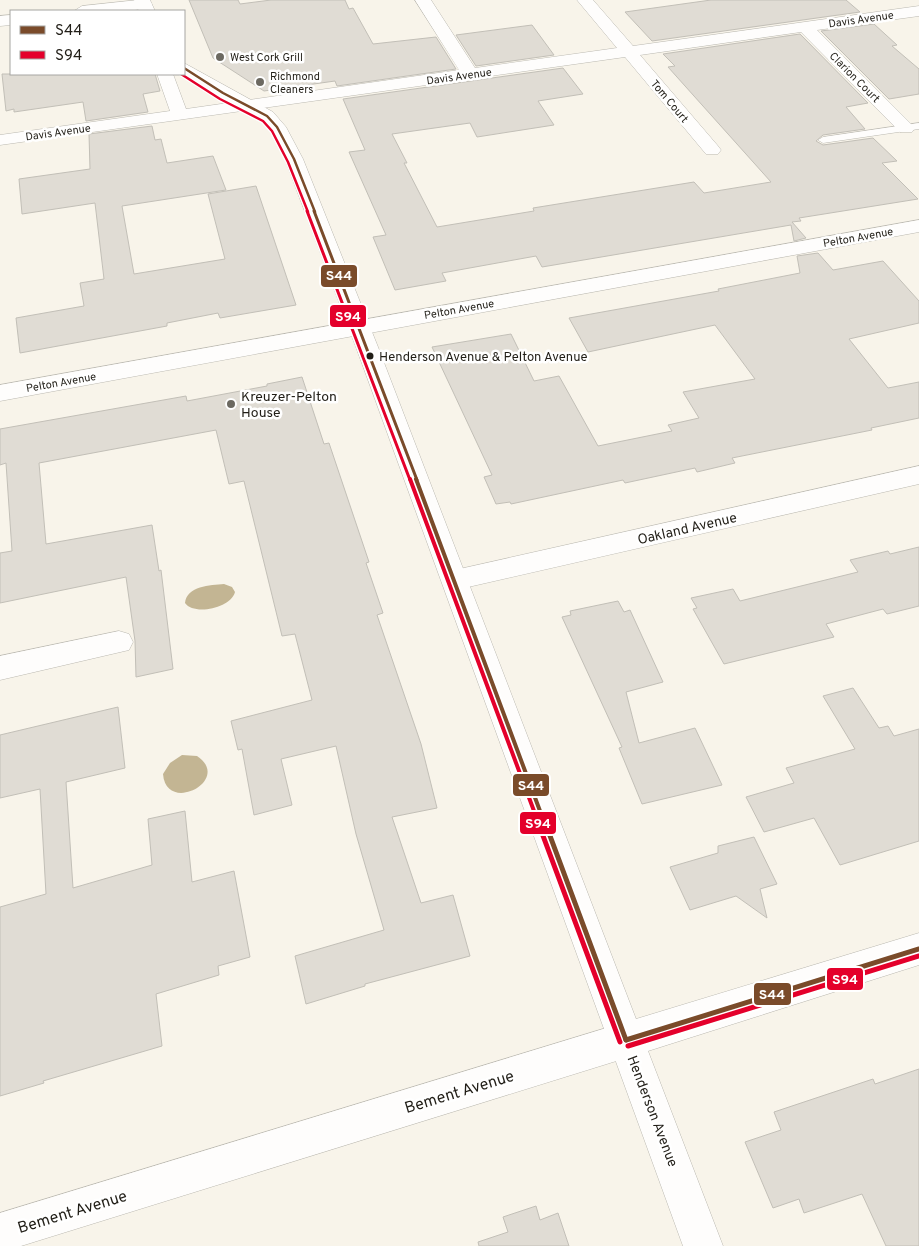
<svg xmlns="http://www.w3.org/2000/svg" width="919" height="1246" viewBox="0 0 919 1246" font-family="Overpass,sans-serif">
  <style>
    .water { fill: #c3b593 }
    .building { fill: #e0dcd4; stroke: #c2bfb7 }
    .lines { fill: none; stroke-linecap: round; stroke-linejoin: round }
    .service-casing { stroke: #bab8b0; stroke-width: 1 }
    .minor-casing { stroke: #bab8b0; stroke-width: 1 }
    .tertiary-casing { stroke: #bab8b0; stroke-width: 1 }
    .service { fill: #fefdfc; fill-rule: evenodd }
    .minor { fill: #fefdfc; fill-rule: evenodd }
    .tertiary { fill: #fefdfc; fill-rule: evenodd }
    .bus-1-far3-casing { stroke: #fff; stroke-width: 5 }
    .bus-1-far2-casing { stroke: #fff; stroke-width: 6 }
    .bus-1-far1-casing { stroke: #fff; stroke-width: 8 }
    .bus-1-casing { stroke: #fff; stroke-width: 9 }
    .bus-2-far3-casing { stroke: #fff; stroke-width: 5 }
    .bus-2-far2-casing { stroke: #fff; stroke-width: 6 }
    .bus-2-far1-casing { stroke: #fff; stroke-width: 8 }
    .bus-2-casing { stroke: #fff; stroke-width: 9 }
    .bus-1-far3 { stroke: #7a4b2a; stroke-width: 2.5 }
    .bus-1-far2 { stroke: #7a4b2a; stroke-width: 3 }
    .bus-1-far1 { stroke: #7a4b2a; stroke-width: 4 }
    .bus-1 { stroke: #7a4b2a; stroke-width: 5 }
    .bus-2-far3 { stroke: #e4002b; stroke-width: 2.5 }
    .bus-2-far2 { stroke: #e4002b; stroke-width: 3 }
    .bus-2-far1 { stroke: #e4002b; stroke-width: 4 }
    .bus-2 { stroke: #e4002b; stroke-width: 5 }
    .poi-dot { fill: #6c6961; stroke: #fff; stroke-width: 2 }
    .bus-dot { fill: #211e17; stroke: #fff; stroke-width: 2 }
    .labels { text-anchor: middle; stroke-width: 5; stroke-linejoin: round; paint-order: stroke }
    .far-street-label { font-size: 11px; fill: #211e17; stroke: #fff }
    .far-poi-label { font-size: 11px; fill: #211e17; stroke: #fff; text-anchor: start }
    .bus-label { font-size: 13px; fill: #211e17; stroke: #fff; text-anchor: start }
    .poi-label { font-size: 14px; fill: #211e17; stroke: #fff; text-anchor: start }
    .street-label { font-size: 14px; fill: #211e17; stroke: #fff }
    .near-street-label { font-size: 16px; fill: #211e17; stroke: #fff }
    .line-badge { stroke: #fff; stroke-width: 2 }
    .badge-label { font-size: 14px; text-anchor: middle; font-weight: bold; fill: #fff }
  </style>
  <rect width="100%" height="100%" fill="#f8f4ea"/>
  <g class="water">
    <path d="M 224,584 L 232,587 L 235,592 C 231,608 194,616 185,603 C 187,586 210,585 224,584 Z"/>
    <path d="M 182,755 L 197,756 C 233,780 166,815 163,774 L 170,763 Z"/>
  </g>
  <g class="building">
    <path d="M 189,0 L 238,0 L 240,4 L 271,0 L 345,0 L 349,9 L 353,8 L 373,44 L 436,37 L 456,69 L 337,86 L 335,81 L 264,91 L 213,58 Z"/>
    <path d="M 711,0 L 846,0 L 860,12 L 652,41 L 625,12 Z"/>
    <path d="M 874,24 L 897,45 L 892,46 L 919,69 L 919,94 L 889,99 L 821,31 Z"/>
    <path d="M 532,25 L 554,55 L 476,66 L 456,35 Z"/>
    <path d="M 800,34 L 868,103 L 846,107 L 865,129 L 823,135 L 816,141 L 823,145 L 873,138 L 897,161 L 882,163 L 918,199 L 799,218 L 801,221 L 792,222 L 806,238 L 794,241 L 791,225 L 542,267 L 536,256 L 442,273 L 446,281 L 395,290 L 373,237 L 386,235 L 349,152 L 365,150 L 343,99 L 563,68 L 583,94 L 538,101 L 554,125 L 477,137 L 470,123 L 392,134 L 407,163 L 404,163 L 437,227 L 534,211 L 533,208 L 694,182 L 704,193 L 771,182 L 668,67 L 675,66 L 663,54 Z"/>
    <path d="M 2,74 L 155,74 L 160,91 L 143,94 L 148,112 L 86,121 L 83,102 L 14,112 L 14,109 L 6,111 Z"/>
    <path d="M 152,126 L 155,140 L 161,139 L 167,163 L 213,156 L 226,190 L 122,206 L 134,274 L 225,259 L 208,194 L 256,186 L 296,305 L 220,318 L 218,313 L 167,323 L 167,326 L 20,353 L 16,318 L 84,306 L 80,283 L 104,279 L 95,203 L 22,214 L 19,179 L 90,169 L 89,134 Z"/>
    <path d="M 818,253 L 833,270 L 883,261 L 919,301 L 919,323 L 849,339 L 888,388 L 919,382 L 919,418 L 871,428 L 872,430 L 732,458 L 735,463 L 697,472 L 695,468 L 625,483 L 623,480 L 511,504 L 510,502 L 496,504 L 484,477 L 492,475 L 432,347 L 511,334 L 534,381 L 559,376 L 598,446 L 672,431 L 668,425 L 699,418 L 683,392 L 755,379 L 715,325 L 588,352 L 569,318 L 719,291 L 718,289 L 800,273 L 797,256 Z"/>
    <path d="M 302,377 L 324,444 L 329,443 L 369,562 L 366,563 L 383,613 L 377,615 L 421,744 L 437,808 L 392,817 L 421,903 L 453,895 L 470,956 L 365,984 L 365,986 L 306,1004 L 295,956 L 384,930 L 356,834 L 336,746 L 281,759 L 292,805 L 254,815 L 242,749 L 238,750 L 231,721 L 312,700 L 295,634 L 282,636 L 244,481 L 229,484 L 216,430 L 39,463 L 46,544 L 152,525 L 159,571 L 161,570 L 173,669 L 136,677 L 135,641 L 126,577 L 0,603 L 0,553 L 12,551 L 6,463 L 0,465 L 0,429 L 186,396 L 187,401 L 267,386 L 267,384 Z"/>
    <path d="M 919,547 L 919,606 L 887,614 L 883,609 L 826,624 L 834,637 L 724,664 L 693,609 L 697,608 L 691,598 L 733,589 L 740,601 L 858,572 L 850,560 L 888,551 L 890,554 Z"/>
    <path d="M 618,601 L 624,612 L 630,610 L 663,682 L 626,692 L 639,743 L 695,728 L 722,785 L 642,804 L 619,748 L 622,747 L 562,617 L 571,615 L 570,611 Z"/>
    <path d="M 853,688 L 879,728 L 888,726 L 894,736 L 919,729 L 919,841 L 840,865 L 814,818 L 764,832 L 746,797 L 794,783 L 786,768 L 855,749 L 823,696 Z"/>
    <path d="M 118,707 L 125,768 L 66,782 L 73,888 L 152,865 L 148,819 L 185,811 L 192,882 L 234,871 L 250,957 L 218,966 L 219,975 L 156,994 L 162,1046 L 43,1081 L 44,1083 L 0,1096 L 0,907 L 46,894 L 40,789 L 0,798 L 0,735 Z"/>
    <path d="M 754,837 L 777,884 L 760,889 L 767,918 L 736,896 L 690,910 L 670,867 L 718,853 L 718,846 Z"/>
    <path d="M 919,1069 L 919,1246 L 886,1246 L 862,1194 L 804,1213 L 799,1199 L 773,1208 L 745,1142 L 781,1130 L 774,1112 L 873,1079 L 875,1084 Z"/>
    <path d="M 536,1206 L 540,1220 L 558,1213 L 569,1246 L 479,1246 L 478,1242 L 508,1232 L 503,1217 Z"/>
  </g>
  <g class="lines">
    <defs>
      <path id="service" d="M 919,123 L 919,129 L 823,143 L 818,140 L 823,137 Z"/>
      <g id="minor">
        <path d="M 138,0 L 149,1 L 152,4 C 145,14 88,12 74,11 L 82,6 Z"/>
        <path d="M 415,0 L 431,0 L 475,68 L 617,48 L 577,0 L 593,0 L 633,46 L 919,6 L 919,16 L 817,30 L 915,128 L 912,132 L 900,132 L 801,32 L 640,55 L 718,146 L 721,150 L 718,154 L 706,154 L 625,57 L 0,145 L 0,135 L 170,111 L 157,74 L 173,74 L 186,109 L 459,70 Z"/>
        <path d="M 11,15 L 11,25 L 0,26 L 0,16 Z"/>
        <path d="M 919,220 L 919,232 L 0,401 L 0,385 Z"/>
        <path d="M 919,466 L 919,484 L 455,590 L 446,587 L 442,580 L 446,573 L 455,570 Z"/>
        <path d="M 119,631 L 129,634 L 133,642 L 129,650 L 0,680 L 0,656 Z"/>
        <path d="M 626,1022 L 639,1027 L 644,1040 L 639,1053 L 626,1058 L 21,1246 L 0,1246 L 0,1213 Z"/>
      </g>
      <g id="tertiary">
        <path d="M 134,0 L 150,0 L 155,11 L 139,11 Z"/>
        <path d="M 184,63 L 273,112 L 286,127 L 303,159 L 378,347 L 636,1019 L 919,933 L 919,965 L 648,1051 L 723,1246 L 683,1246 L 356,347 L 285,159 L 269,129 L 261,120 L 217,97 L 181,74 L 184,74 Z"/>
      </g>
    </defs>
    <use href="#service" class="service-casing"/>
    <use href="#minor" class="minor-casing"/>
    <use href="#tertiary" class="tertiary-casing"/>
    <use href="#service" class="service"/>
    <use href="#minor" class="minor"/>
    <use href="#tertiary" class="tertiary"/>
    <defs>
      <path id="bus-1-far3" d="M 184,68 L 223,93 L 267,116 L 277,127 L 294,159 L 315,212"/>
      <path id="bus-1-far2" d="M 314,211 L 417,480"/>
      <path id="bus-1-far1" d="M 416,479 L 543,819"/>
      <g id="bus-1">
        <path d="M 543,817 L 626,1040"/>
        <path d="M 626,1040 L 919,949"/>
      </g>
      <path id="bus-2-far3" d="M 181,74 L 220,99 L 263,121 L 272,131 L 288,162 L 308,212"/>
      <path id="bus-2-far2" d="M 307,211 L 410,480"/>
      <path id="bus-2-far1" d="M 410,479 L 537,819"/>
      <g id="bus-2">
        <path d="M 536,817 L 620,1042"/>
        <path d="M 628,1046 L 919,956"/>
      </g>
    </defs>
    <use href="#bus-1-far3" class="bus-1-far3-casing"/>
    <use href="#bus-1-far2" class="bus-1-far2-casing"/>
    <use href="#bus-1-far1" class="bus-1-far1-casing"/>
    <use href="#bus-1" class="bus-1-casing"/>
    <use href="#bus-2-far3" class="bus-2-far3-casing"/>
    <use href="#bus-2-far2" class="bus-2-far2-casing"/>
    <use href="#bus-2-far1" class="bus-2-far1-casing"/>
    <use href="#bus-2" class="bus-2-casing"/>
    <use href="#bus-1-far3" class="bus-1-far3"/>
    <use href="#bus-1-far2" class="bus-1-far2"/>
    <use href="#bus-1-far1" class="bus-1-far1"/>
    <use href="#bus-1" class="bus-1"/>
    <use href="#bus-2-far3" class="bus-2-far3"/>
    <use href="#bus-2-far2" class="bus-2-far2"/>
    <use href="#bus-2-far1" class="bus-2-far1"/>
    <use href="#bus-2" class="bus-2"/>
  </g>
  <g class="poi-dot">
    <circle cx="220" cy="57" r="5"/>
    <circle cx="260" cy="82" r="5"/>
    <circle cx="231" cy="404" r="5"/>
  </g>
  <circle class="bus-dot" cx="370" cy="356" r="4.5"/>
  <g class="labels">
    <g class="far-street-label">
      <text transform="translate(861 19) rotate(-8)" y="4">Davis Avenue</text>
      <text transform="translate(459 76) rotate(-8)" y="4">Davis Avenue</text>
      <text transform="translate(855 77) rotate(45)" y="4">Clarion Court</text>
      <text transform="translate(670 101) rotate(50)" y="4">Tom Court</text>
      <text transform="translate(58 132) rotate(-8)" y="4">Davis Avenue</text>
      <text transform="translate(858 237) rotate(-10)" y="4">Pelton Avenue</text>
      <text transform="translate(459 309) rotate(-10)" y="4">Pelton Avenue</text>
      <text transform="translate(61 382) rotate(-10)" y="4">Pelton Avenue</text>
    </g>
    <g class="far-poi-label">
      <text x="230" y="61">West Cork Grill</text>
      <text x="270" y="80">Richmond<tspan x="270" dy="13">Cleaners</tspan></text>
    </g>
    <g class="bus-label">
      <text x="379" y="361">Henderson Avenue &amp; Pelton Avenue</text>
    </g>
    <g class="poi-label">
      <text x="241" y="401">Kreuzer-Pelton<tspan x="241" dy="16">House</tspan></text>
    </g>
    <g class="street-label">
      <text transform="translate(687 528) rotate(-13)" y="5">Oakland Avenue</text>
      <text transform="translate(653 1111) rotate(69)" y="5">Henderson Avenue</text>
    </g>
    <g class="near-street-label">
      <text transform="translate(459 1091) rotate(-17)" y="6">Bement Avenue</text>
      <text transform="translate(72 1211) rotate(-17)" y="6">Bement Avenue</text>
    </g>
  </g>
  <g class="line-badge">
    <rect x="320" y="264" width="38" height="24" rx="5" fill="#7a4b2a"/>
    <rect x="329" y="304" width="38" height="24" rx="5" fill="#e4002b"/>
    <rect x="512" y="773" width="38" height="24" rx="5" fill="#7a4b2a"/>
    <rect x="519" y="811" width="38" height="24" rx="5" fill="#e4002b"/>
    <rect x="826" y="967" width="38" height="24" rx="5" fill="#e4002b"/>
    <rect x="753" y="982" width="39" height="24" rx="5" fill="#7a4b2a"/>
  </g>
  <g class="badge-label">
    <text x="339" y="280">S44</text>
    <text x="348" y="321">S94</text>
    <text x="531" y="790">S44</text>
    <text x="538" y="828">S94</text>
    <text x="845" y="984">S94</text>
    <text x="772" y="999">S44</text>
  </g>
  <rect x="10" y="10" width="175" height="65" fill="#ffffff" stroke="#a6a5a2"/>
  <rect x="20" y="26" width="25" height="8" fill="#7a4b2a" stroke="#a6a5a2"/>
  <text x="55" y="35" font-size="15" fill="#211e17">S44</text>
  <rect x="20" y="51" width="25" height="8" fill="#e4002b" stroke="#a6a5a2"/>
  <text x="55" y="60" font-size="15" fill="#211e17">S94</text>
</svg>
